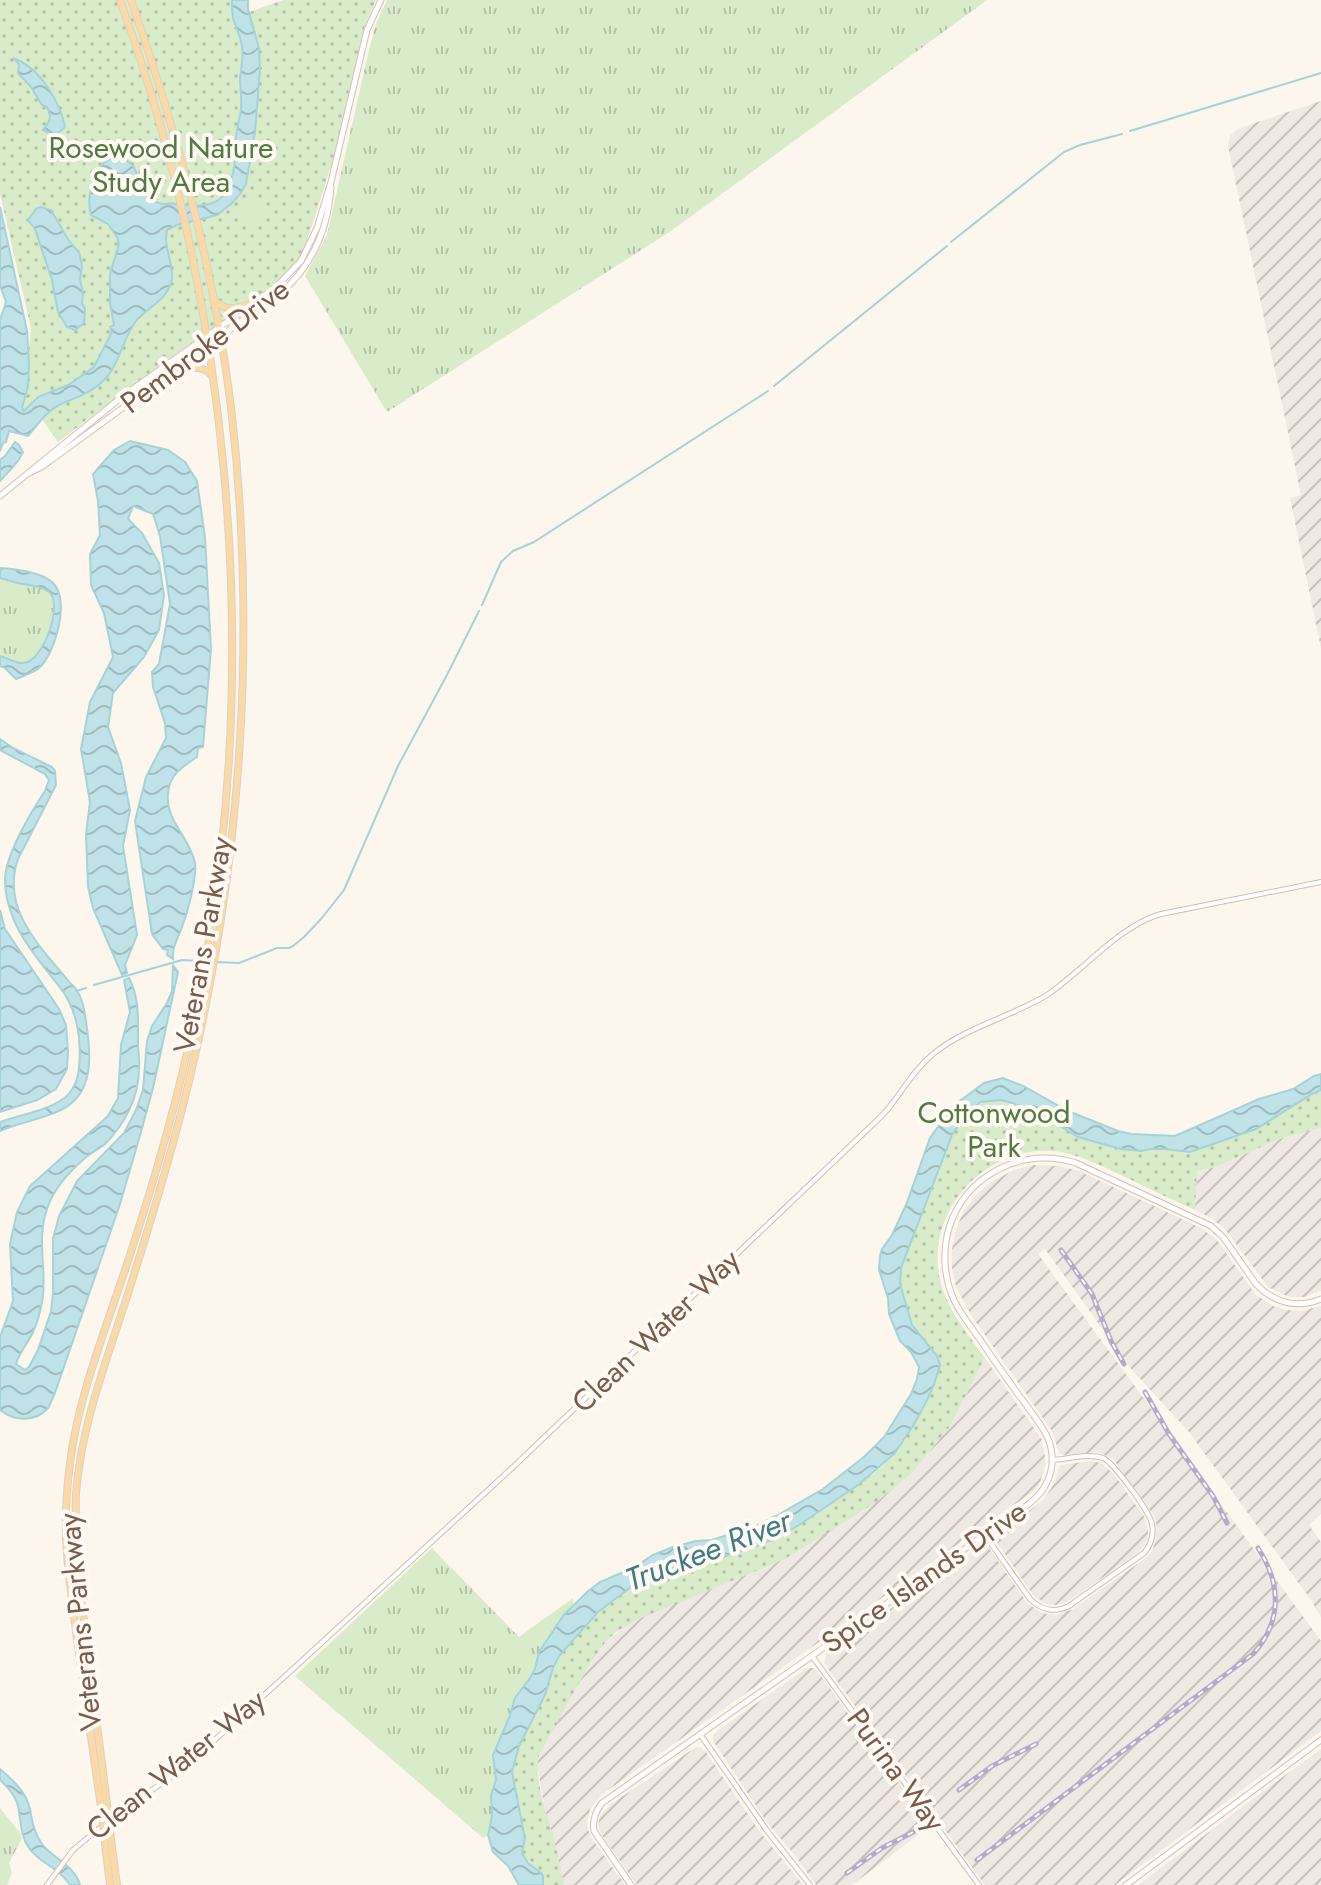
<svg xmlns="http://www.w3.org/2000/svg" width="1321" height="1885" viewBox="0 0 1321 1885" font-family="Jost,sans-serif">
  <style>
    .industrial { fill: url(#industrial-furrows) }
    .grass { fill: url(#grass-tufts) }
    .park { fill: url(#park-dots) }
    .garden { fill: #d8ecc9 }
    .water { fill: url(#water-waves); stroke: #a5d3da; stroke-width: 2 }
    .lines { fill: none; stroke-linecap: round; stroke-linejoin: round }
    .stream { stroke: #a5d3da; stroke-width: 2 }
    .street-casing { stroke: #d1beb0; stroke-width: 6 }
    .secondary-casing { stroke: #d6c0b0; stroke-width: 7 }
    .primary-casing { stroke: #dad1cd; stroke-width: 8 }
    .street { stroke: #fff; stroke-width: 4 }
    .secondary { stroke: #fff; stroke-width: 5 }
    .primary { stroke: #fbd9a5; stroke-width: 6 }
    .rail-casing { stroke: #b9a8c9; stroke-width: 5 }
    .rail { stroke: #fffaf3; stroke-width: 2; stroke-dasharray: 6; stroke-linecap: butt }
    .primary-bridge-casing { stroke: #dad1cd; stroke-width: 8; stroke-linecap: butt }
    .primary-bridge { stroke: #fbd9a5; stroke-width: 6 }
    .labels { text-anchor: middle; stroke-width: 8; stroke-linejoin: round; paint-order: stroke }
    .park-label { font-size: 30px; fill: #537a41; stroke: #fffaf3 }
    .street-label { font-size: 30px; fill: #7a5c4d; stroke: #fffaf3 }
    .water-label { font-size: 32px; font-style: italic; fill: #437c86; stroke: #fffaf3 }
  </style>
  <defs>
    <pattern id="industrial-furrows" width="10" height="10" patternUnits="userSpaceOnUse" patternTransform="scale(2)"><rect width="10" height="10" fill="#efe9e4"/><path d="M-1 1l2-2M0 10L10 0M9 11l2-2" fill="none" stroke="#c7c0bb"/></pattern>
    <pattern id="grass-tufts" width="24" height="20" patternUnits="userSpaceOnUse" patternTransform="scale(2)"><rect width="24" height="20" fill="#d8ecc9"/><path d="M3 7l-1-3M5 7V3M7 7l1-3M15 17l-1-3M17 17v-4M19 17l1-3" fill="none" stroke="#b4c2a5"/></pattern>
    <pattern id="park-dots" width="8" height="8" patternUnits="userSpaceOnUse" patternTransform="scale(2)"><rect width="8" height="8" fill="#d8ecc9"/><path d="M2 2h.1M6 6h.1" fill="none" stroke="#b4c2a5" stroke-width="1.8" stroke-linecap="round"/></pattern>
    <pattern id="water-waves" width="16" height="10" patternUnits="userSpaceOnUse" patternTransform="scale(2)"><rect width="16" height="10" fill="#bfe3e8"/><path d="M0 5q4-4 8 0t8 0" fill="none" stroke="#a0bbbe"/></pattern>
  </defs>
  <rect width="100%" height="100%" fill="#fdf6ec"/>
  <g class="industrial">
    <path d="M 1321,101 L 1321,648 L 1290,498 L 1301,495 L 1228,146 L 1230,136 L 1237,129 Z"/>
    <path d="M 1321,1128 L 1321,1291 L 1304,1297 L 1289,1297 L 1268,1287 L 1225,1229 L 1211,1218 L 1195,1210 L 1197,1171 L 1215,1167 L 1282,1138 Z"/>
    <path d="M 1033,1165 L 1059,1166 L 1079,1171 L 1201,1228 L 1216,1239 L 1256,1295 L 1273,1306 L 1287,1310 L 1301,1311 L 1321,1306 L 1321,1514 L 1309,1525 L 1321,1542 L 1321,1617 L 1311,1600 L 1189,1432 L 1132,1370 L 1045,1249 L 1038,1254 L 1321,1641 L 1321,1731 L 1115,1885 L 985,1885 L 824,1663 L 827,1653 L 983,1544 L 989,1548 L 1028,1604 L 1042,1613 L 1056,1615 L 1073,1609 L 1143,1560 L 1151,1553 L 1155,1543 L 1157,1527 L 1154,1516 L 1113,1459 L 1097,1452 L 1063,1455 L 1059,1453 L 1052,1431 L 971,1315 L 956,1287 L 952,1268 L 952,1249 L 956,1230 L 963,1212 L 974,1197 L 989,1183 L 1014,1170 Z"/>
    <path d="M 985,1358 L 1042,1440 L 1046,1464 L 1039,1485 L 1034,1491 L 601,1795 L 590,1809 L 587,1823 L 588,1830 L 593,1840 L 625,1885 L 564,1885 L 552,1834 L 547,1821 L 537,1765 L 538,1755 L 588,1667 L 606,1641 L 628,1625 L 926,1456 L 950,1426 Z"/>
    <path d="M 1091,1461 L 1101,1463 L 1113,1473 L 1145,1518 L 1148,1529 L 1148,1538 L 1144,1546 L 1138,1553 L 1067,1602 L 1057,1605 L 1046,1604 L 1033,1595 L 994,1538 L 1043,1500 L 1054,1484 L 1060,1465 Z"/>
    <path d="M 807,1668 L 814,1668 L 818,1672 L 930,1826 L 852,1885 L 816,1885 L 797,1858 L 769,1825 L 713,1741 L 713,1735 L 718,1730 Z"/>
    <path d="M 696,1747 L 702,1748 L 706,1752 L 760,1832 L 803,1885 L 637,1885 L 601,1834 L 598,1824 L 600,1816 L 611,1804 Z"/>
    <path d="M 1321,1749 L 1321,1885 L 1138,1885 L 1273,1784 Z"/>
  </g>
  <g class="grass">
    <path d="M 387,0 L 987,0 L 671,231 L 387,412 L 305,276 L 327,235 L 368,54 L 376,24 Z"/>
    <path d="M 0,578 C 7,579 12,582 18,583 C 29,586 40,585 49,592 C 64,604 43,661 24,663 C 16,664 8,658 0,656 Z"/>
    <path d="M 432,1548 L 519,1637 L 573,1598 L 574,1605 L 563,1616 L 545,1641 L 539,1652 L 535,1669 L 515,1698 L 509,1718 L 493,1755 L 496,1780 L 492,1816 L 488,1835 L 483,1838 L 295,1676 Z"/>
    <path d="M 0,1808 L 21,1834 L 22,1838 L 9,1863 L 12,1873 L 7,1885 L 0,1885 Z"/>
  </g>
  <g class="park">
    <path d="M 0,0 L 232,0 L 233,18 L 283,0 L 376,0 L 364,29 L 334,157 L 303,253 C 276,292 225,319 187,346 C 143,377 100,410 58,442 L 40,416 L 23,409 L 31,328 L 0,194 Z"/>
    <path d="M 1321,1090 L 1321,1128 L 1282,1138 L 1215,1167 L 1197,1171 L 1195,1210 C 1171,1199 1147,1188 1123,1176 C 1101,1166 1079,1154 1054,1151 C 983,1145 922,1215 941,1284 C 949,1312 968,1334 985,1358 L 950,1426 L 910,1475 L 879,1500 L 785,1559 L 639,1619 L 616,1632 L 606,1641 L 588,1667 L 539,1755 C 534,1779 546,1812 553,1835 C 557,1851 561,1869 564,1885 L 543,1885 L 544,1881 L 522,1853 L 525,1839 L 512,1780 L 514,1763 L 525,1732 L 545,1695 L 553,1668 L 559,1656 L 580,1632 L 608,1603 L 635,1584 L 649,1577 L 664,1570 L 689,1566 L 755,1547 L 799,1525 L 873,1474 L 887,1462 L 900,1447 L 925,1404 L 939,1371 L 937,1356 L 912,1325 L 900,1284 L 901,1268 L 952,1135 L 963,1119 L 980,1102 L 1003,1100 L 1015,1104 L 1047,1118 L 1077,1137 L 1121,1149 L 1141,1151 L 1150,1149 L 1164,1149 L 1190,1152 L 1256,1129 L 1312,1094 Z"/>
  </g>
  <path class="garden" d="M 253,200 C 262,201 268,204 270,213 L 265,220 L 257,225 L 247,222 L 240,213 L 244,203 Z"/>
  <g class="water">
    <path d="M 232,0 L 248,0 L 248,9 L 259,48 L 260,69 L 255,132 L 246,184 L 240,194 L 231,204 L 217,215 L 177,225 L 167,230 C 163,248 174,264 172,279 C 168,300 148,307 136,321 C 122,339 120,365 103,381 C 90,394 74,398 59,405 C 45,412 38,425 28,436 L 9,431 L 6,442 L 3,443 L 0,451 L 0,320 L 6,302 L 0,285 L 0,207 L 27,331 L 29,365 L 28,386 L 22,408 L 24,411 L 38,397 L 68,385 L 94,367 L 112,332 L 110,327 L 114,325 L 110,303 L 110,274 L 119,244 L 117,237 L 108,224 L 91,215 C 85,197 95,154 120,158 C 147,164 131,199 163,204 C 167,204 171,203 175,204 C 188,205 204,208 217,201 C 235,190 236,156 236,139 C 236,129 240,119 241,109 C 242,98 240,88 240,78 C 241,68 244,58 242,47 C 241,37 236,28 233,18 C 232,12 232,6 232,0 Z"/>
    <path d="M 15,59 C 40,68 60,102 65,127 L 55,136 L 43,130 C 50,122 52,117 47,107 L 42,105 L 31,87 L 18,73 L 19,65 Z"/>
    <path d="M 41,207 L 51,210 L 69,241 L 79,252 L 82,266 L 80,279 L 83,294 L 82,303 L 85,309 L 84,323 L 75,330 L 67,327 L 58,312 L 52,280 L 35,229 L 28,220 L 37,208 Z"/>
    <path d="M 130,441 L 168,450 L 185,462 L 197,481 L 205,537 L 211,649 L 203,747 L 198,748 L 197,757 C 182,767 169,775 168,794 C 165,821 190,837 195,863 C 197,876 188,911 183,924 C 179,937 172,945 173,959 L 167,955 L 168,950 L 163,949 L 152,934 L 135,821 L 146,777 L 166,738 L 165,723 L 153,687 L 152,672 L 159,664 L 170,604 L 160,536 L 153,514 L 133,506 L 128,519 L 142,533 L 159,563 L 164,595 L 159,630 L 144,657 L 113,693 L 108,727 L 121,763 L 130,810 L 123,846 L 137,935 L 125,965 L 127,973 L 122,975 L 93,908 L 88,887 L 86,834 L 90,802 L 81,749 L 90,702 L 113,657 L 104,613 L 91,585 L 90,554 L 100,535 L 98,501 L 93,474 L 114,450 Z"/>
    <path d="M 15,442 L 19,445 L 23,452 C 18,465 8,471 0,481 L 0,460 L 5,456 Z"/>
    <path d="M 0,568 C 16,569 43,572 54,584 C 70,602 55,654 39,668 C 33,673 23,676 16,679 L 5,668 L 0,666 L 0,656 C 8,658 16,664 24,663 C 43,661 64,605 49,592 C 40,585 29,586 18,583 C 12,582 7,579 0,578 Z"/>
    <path d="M 0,739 L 13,748 L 52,767 L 55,771 L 56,785 L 18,859 C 0,910 42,948 70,983 C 83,992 85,1014 87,1029 C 92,1064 92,1099 54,1113 C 36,1120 17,1124 0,1131 L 0,1122 C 20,1115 46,1111 63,1099 C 74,1091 78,1079 79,1067 C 82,1040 77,1008 59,986 C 34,955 5,922 5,879 C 5,856 32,810 45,791 L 49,780 L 45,774 L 0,750 Z"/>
    <path d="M 0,910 L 5,929 L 59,1009 L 66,1025 L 68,1051 L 67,1069 L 56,1089 L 37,1100 L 0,1112 Z"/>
    <path d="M 173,965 L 178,972 L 153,1088 L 141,1132 L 120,1204 L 56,1390 C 54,1395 51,1403 48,1408 C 35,1423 14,1421 0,1410 L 0,1337 L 13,1301 L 10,1244 L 17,1212 L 30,1186 L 108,1116 L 118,1098 L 121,1045 L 130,1012 L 124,980 L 129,978 C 140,999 138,1021 138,1044 C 138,1052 140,1060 139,1068 C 139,1097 125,1124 105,1144 C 99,1149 91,1153 85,1158 C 70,1171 55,1187 48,1206 C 35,1241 48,1269 42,1303 C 40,1312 37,1324 33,1332 C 28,1343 19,1353 16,1364 L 25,1370 L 29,1367 L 38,1350 L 51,1311 L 53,1293 L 53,1239 L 59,1216 L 77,1181 L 124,1133 L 136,1110 L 143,1090 L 147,1041 L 152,1026 L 167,1003 L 172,991 Z"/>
    <path d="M 1321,1074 L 1321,1090 L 1312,1094 L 1256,1129 L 1190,1152 L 1164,1149 L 1150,1149 L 1141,1151 L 1121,1149 L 1078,1137 L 1047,1118 L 1015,1104 L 1002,1100 L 980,1102 L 963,1119 L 952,1135 L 901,1268 L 900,1284 L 912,1325 L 937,1356 L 940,1365 L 934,1385 L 925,1404 L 913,1426 L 894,1454 L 858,1485 L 799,1525 L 780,1536 L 755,1547 L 705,1562 L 664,1570 L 635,1584 L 598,1612 L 559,1656 L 553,1668 L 545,1695 L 519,1746 L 512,1772 L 525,1839 L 522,1853 L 528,1863 L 541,1873 L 543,1876 L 543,1885 L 519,1885 L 508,1866 L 493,1852 L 488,1835 L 492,1816 L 491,1795 L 496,1780 L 493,1755 L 509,1718 L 515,1698 L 530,1678 L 535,1669 L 539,1652 L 563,1616 L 587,1592 L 600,1582 L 635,1567 L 653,1555 L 673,1547 L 696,1541 L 712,1540 L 755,1526 L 776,1516 L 823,1489 L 865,1456 L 884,1437 L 911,1394 L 917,1379 L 919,1367 L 911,1352 L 900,1341 L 889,1314 L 888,1298 L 879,1270 L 880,1256 L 882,1249 L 892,1235 L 906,1205 L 930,1138 L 953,1106 L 984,1083 L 1003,1078 L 1023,1086 L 1068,1111 L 1118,1131 L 1131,1134 L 1175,1136 L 1259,1099 L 1293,1089 L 1314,1076 Z"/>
    <path d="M 0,1769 C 13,1780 26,1792 30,1809 C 32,1821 34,1833 42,1844 C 54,1859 75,1866 80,1885 L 70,1885 C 59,1867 40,1864 29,1848 C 21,1837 21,1823 19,1812 C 18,1799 9,1788 0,1780 Z"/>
  </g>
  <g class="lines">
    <g class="stream">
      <path d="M 1130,131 L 1321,73"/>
      <path d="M 951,242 L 1064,152 L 1080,145 L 1122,134"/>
      <path d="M 774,386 L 947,246"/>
      <path d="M 482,605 L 501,562 L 513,551 L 534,542 L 768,391"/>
      <path d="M 216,962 L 239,963 L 277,948 L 289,948 L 293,946 L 304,937 L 321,919 L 344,890 L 398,766 L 448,673 L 479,611"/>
      <path d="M 94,985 L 182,960 L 202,961"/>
      <path d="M 76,991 L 86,988"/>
    </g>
    <defs>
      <g id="street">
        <path d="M 985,1535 L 1030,1599 C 1041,1610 1055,1613 1069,1606 L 1144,1553 C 1151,1545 1154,1535 1152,1524 C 1149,1511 1114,1463 1103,1458 C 1088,1453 1068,1459 1052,1460"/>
        <path d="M 812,1656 L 979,1885"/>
        <path d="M 700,1734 L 768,1832 L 810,1885"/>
        <path d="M 109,1821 L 187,1765 L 294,1668 L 511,1469 L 869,1128 C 878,1120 887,1111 894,1101 C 906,1085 917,1067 933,1054 C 966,1027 1011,1017 1047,995 C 1083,971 1120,925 1161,914 L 1321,882"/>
        <path d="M 47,1885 L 73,1850 L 102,1826"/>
      </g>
      <g id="secondary">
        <path d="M 29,473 L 43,466 L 283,291 C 313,264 328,228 331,187"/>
        <path d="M 0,496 L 123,396 L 276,287 L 301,261 L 317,228 L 331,182 L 367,30 L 381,0"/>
        <path d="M 631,1885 L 594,1831 C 592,1820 595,1812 602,1803 L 1026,1506 C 1045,1493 1056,1472 1051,1448 C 1048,1433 1036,1419 1027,1406 C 1011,1385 996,1363 981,1341 C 972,1328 961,1315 954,1300 C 944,1278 942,1252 949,1228 C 955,1209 967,1191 983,1179 C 1011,1158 1044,1153 1076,1163 L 1211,1226 L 1223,1237 L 1256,1284 C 1274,1303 1297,1309 1321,1299"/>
        <path d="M 1126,1885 L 1321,1740"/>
      </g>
      <g id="primary">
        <path d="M 213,299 C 229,316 242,306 260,299"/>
        <path d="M 168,374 C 185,370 200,361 212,376"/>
        <path d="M 108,1812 L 78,1574 C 77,1547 75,1520 76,1493 C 81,1429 104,1367 124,1306 C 148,1231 171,1157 189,1081 C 242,862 257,632 231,407 C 214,268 177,132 131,0"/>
        <path d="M 102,1814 C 94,1755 85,1697 77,1639 C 73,1605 67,1571 66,1537 C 65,1513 67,1487 70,1463 C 78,1396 108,1323 129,1258 C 162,1158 190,1056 207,952 C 260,640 228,298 120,0"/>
        <path d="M 111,1839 L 117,1885"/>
        <path d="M 105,1843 L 110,1885"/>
      </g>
    </defs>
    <use href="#street" class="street-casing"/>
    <use href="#secondary" class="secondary-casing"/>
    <use href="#primary" class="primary-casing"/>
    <use href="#street" class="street"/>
    <use href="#secondary" class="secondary"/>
    <use href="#primary" class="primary"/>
    <defs>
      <g id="rail">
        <path d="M 1061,1250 L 1092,1294 L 1111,1341 L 1124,1364"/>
        <path d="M 1145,1392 L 1169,1434 L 1213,1496 L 1227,1523"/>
        <path d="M 959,1790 L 992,1766 L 1036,1744"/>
        <path d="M 977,1860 L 1253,1654 C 1283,1621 1281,1583 1258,1548"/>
        <path d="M 847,1873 L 882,1848 L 923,1827"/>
      </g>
    </defs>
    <use href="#rail" class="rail-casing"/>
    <use href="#rail" class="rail"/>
    <defs>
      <g id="primary-bridge">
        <path d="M 108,1812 L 111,1839"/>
        <path d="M 102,1814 L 105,1843"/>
      </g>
    </defs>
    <use href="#primary-bridge" class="primary-bridge-casing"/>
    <use href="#primary-bridge" class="primary-bridge"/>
  </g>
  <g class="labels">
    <g class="park-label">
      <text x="161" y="158">Rosewood Nature<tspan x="161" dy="34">Study Area</tspan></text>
      <text x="994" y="1123">Cottonwood<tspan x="994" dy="34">Park</tspan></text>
    </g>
    <g class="street-label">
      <text transform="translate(205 346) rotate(-37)" y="10">Pembroke Drive</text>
      <text transform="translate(203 945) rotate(-80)" y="10">Veterans Parkway</text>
      <text transform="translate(656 1331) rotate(-44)" y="10">Clean Water Way</text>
      <text transform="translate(924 1577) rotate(-35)" y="10">Spice Islands Drive</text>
      <text transform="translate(80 1622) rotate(-96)" y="10">Veterans Parkway</text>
      <text transform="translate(176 1765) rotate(-39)" y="10">Clean Water Way</text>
      <text transform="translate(896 1770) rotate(54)" y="10">Purina Way</text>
    </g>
    <g class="water-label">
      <text transform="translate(708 1550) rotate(-21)" y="11">Truckee River</text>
    </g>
  </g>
</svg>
